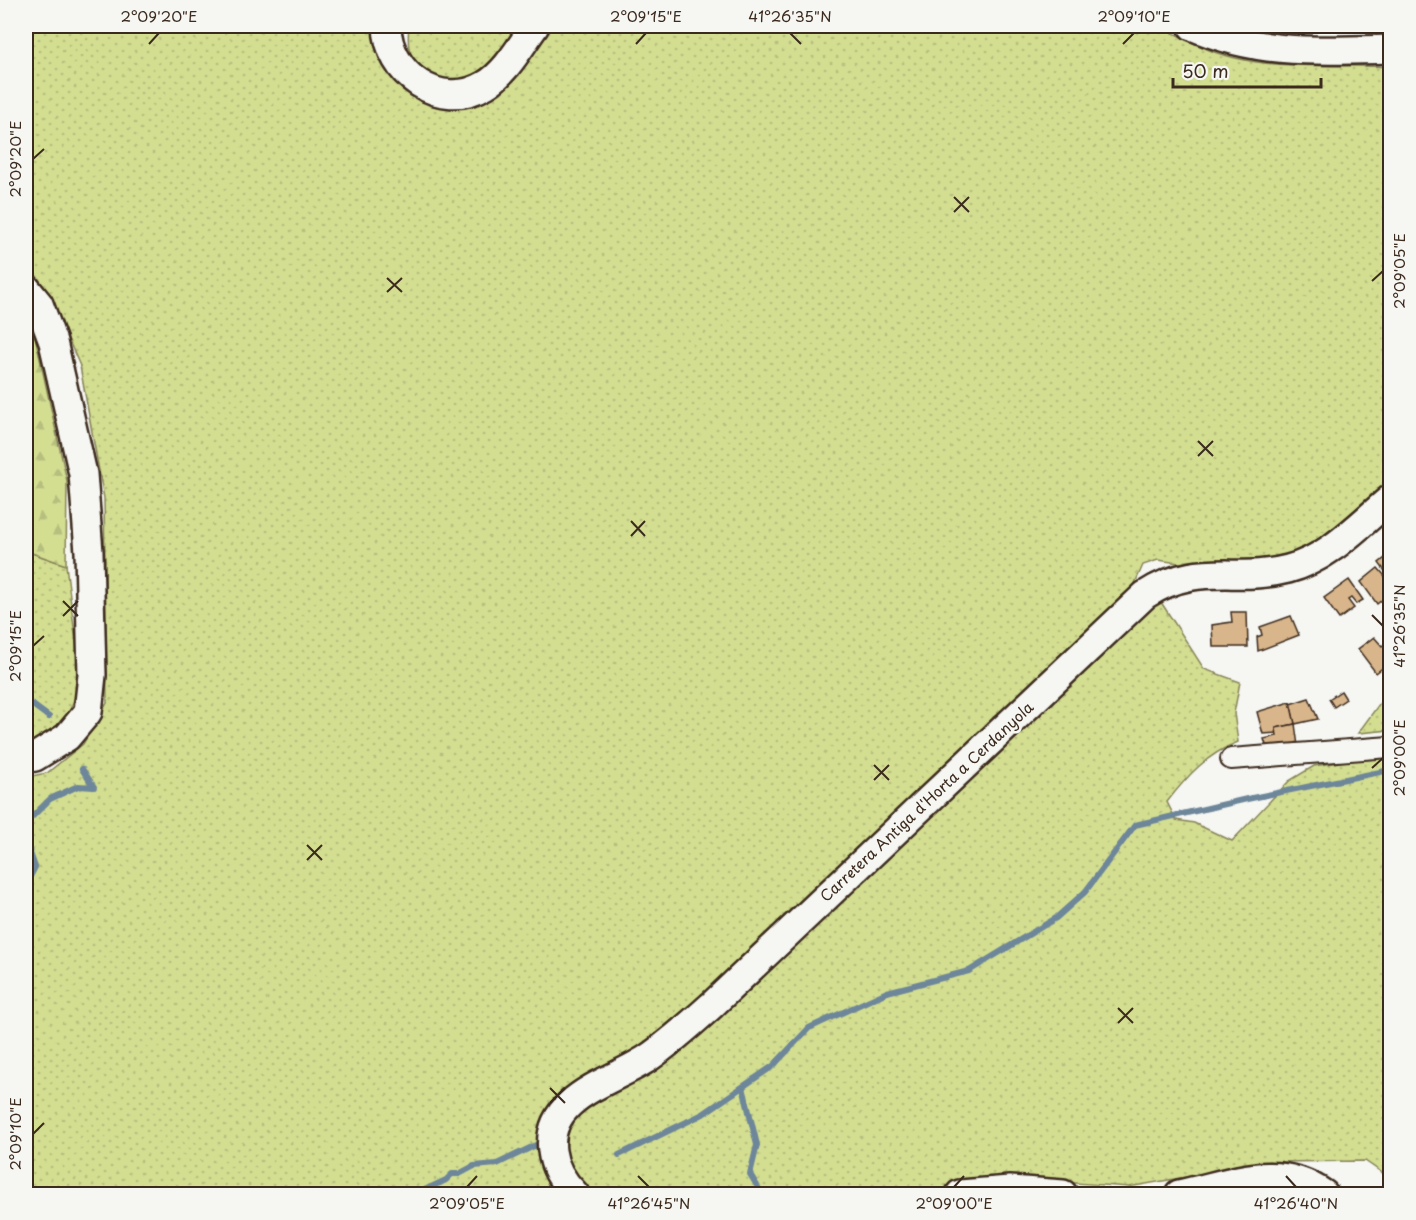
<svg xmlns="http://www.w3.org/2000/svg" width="1416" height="1220" viewBox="0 0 1416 1220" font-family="'Playpen Sans',sans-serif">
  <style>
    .grass { fill: url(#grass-dots); stroke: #878458; stroke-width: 1.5 }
    .forest { fill: url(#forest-firs); stroke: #878458; stroke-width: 1.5 }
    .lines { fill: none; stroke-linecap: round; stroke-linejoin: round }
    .stream { stroke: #6d869a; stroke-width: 6 }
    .building { fill: #d8b58a; stroke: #3b2a1e; stroke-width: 1.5 }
    .street-casing { stroke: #3b2a1e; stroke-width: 24 }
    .secondary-casing { stroke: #3b2a1e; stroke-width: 32 }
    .street { stroke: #f6f6f2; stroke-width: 20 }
    .secondary { stroke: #f6f6f2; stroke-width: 27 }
    .ticks { fill: none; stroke: #3b2a1e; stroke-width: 2 }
    .labels { text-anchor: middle; stroke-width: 5; stroke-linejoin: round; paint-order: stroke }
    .street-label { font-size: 15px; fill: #3b2a1e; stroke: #f6f6f2 }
    .neatline { fill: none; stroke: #3b2a1e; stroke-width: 2 }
    .ticks-label { font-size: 15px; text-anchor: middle; fill: #3b2a1e }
  </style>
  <defs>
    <pattern id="grass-dots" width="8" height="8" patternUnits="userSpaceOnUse" patternTransform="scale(1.5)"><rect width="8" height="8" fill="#d3de91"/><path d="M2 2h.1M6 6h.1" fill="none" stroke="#b6bf7d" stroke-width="1.8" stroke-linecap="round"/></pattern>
    <pattern id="forest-firs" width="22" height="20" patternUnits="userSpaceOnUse" patternTransform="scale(1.5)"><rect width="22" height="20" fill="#d3de91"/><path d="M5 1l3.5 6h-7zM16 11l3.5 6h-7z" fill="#b6bf7d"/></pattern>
  </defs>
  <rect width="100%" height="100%" fill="#f6f6f2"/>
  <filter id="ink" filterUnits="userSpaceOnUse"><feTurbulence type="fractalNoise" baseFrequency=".0167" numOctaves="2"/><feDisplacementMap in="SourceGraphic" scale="12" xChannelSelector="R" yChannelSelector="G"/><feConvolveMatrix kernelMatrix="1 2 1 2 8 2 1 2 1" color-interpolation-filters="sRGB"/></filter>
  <g filter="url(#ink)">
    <g class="grass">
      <path d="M 26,26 L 373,26 C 374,55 388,77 411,94 L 507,81 L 550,26 L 1160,26 C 1181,36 1201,49 1224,55 C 1278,71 1334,63 1390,67 L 1390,485 L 1331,535 L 1301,552 L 1262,562 L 1199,561 L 1179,563 L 1158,560 L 1143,565 L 1132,590 L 677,1019 L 658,1037 L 560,1095 C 525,1130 540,1156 558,1194 L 26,1194 L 26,777 L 47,773 L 83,744 L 107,703 L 104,498 L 80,366 L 48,293 L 26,260 Z"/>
      <path d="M 409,26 L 520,26 C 507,41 494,63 477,74 C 456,86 424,80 412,57 C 407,48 408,35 409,26 Z"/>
      <path d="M 26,551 L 66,565 L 81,682 L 64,725 L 26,745 Z"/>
      <path d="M 1159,599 L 1204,669 L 1240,682 L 1234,713 L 1238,742 C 1207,754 1187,776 1167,802 L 1176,820 L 1194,823 L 1232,841 L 1289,781 L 1314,766 L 1390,754 L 1390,1178 L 1365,1161 L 1270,1162 L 1129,1187 L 1021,1179 L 972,1182 L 924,1194 L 587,1193 L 571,1176 L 563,1143 L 569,1122 L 584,1105 L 633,1082 L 658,1066 Z"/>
      <path d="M 1390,689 L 1390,730 L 1358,733 Z"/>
    </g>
    <path class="forest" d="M 26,316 L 33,327 L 67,481 L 66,565 L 26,551 Z"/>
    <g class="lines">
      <g class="stream">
        <path d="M 26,700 L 49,717"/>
        <path d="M 26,823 L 50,799 L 78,786 L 94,787 L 82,769"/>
        <path d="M 26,842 L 35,867 L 26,884"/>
        <path d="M 743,1087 L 757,1145 L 750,1174 L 762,1194"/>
        <path d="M 619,1155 L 703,1114 L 773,1066 L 809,1028 L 887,992 L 969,971 L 1056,918 L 1085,892 L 1135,825 L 1247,799 L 1390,770"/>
        <path d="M 416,1194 L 446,1180 L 452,1174 L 459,1174 L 474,1166 L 497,1164 L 536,1145"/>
      </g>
    </g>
    <g class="building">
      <path d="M 1390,554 L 1390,578 L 1379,563 Z"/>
      <path d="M 1378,568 L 1385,576 L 1390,593 L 1377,604 L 1361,582 Z"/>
      <path d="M 1349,580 L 1363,600 L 1356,604 L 1351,598 L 1348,600 L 1354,608 L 1339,619 L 1324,598 Z"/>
      <path d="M 1231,612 L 1247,612 L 1248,647 L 1213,647 L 1212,625 L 1232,622 Z"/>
      <path d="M 1291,616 L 1299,635 L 1258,651 L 1257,637 L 1262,635 L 1260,627 Z"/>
      <path d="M 1374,637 L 1382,646 L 1387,642 L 1390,647 L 1390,662 L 1376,673 L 1358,649 Z"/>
      <path d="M 1341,691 L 1346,699 L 1334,707 L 1329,699 Z"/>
      <path d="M 1309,698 L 1318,719 L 1295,724 L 1290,704 Z"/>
      <path d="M 1290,702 L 1295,724 L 1276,728 L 1277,733 L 1263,734 L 1257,712 Z"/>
      <path d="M 1295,724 L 1299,753 L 1267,748 L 1264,739 L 1277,736 L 1276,728 Z"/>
    </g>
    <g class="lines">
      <defs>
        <path id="street" d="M 1231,759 L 1390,747"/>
        <g id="secondary">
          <path d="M 387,26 C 388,73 439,112 485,85 C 506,73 521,45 535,26"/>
          <path d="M 1192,26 C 1259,55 1319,51 1390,49"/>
          <path d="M 26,288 L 39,304 L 53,342 L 83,474 L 89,552 L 92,675 L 88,712 L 67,737 L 35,757 L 26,759"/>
          <path d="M 575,1194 C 563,1182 554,1168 552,1151 C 545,1096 613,1082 648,1058 C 671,1042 692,1023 712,1005 L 1145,595 C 1198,560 1235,583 1288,569 C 1328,559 1359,525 1390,499"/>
          <path d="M 960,1194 L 1010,1190 L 1063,1194"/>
          <path d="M 1179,1194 C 1230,1184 1277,1160 1324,1194"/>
        </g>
      </defs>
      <use href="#street" class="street-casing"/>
      <use href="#secondary" class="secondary-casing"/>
      <use href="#street" class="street"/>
      <use href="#secondary" class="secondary"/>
    </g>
  </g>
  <path class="ticks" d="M 790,33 L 801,44M 149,44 L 159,33M 636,44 L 646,33M 1123,44 L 1134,33M 33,159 L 44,149M 954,197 L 969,212M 954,212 L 969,197M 387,278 L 402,292M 1372,281 L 1383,271M 387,292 L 402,278M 1198,441 L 1213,456M 1198,456 L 1213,441M 631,521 L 645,536M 631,536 L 645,521M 63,601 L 78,616M 1372,615 L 1383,626M 63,616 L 78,601M 33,646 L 44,636M 874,765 L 889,780M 1372,768 L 1383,758M 874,780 L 889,765M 307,845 L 322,860M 307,860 L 322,845M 1118,1008 L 1133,1023M 1118,1023 L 1133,1008M 550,1088 L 565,1103M 550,1103 L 565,1088M 33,1134 L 44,1123M 638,1176 L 649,1187M 1286,1176 L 1296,1187M 467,1187 L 477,1176M 954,1187 L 964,1176"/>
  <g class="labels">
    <g class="street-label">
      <text transform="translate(927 802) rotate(-43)" y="5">Carretera Antiga d'Horta a Cerdanyola</text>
    </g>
  </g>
  <rect width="1416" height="1220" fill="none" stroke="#f6f6f2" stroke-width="66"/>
  <path d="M1173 78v9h148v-9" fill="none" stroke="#3b2a1e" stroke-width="3"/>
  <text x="1182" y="78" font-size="18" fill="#3b2a1e" stroke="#f6f6f2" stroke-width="4.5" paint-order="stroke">50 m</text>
  <rect x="33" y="33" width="1350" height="1154" class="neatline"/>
  <g class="ticks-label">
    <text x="159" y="22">2°09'20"E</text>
    <text x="646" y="22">2°09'15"E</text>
    <text x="790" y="22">41°26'35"N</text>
    <text x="1134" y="22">2°09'10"E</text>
    <text transform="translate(16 159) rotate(-90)" y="5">2°09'20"E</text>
    <text transform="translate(1400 271) rotate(-90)" y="5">2°09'05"E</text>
    <text transform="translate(1400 626) rotate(-90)" y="5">41°26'35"N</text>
    <text transform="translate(16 646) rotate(-90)" y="5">2°09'15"E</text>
    <text transform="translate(1400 758) rotate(-90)" y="5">2°09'00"E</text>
    <text transform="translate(16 1134) rotate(-90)" y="5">2°09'10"E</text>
    <text x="467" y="1209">2°09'05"E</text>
    <text x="649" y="1209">41°26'45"N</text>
    <text x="954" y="1209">2°09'00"E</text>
    <text x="1296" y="1209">41°26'40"N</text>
  </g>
</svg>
